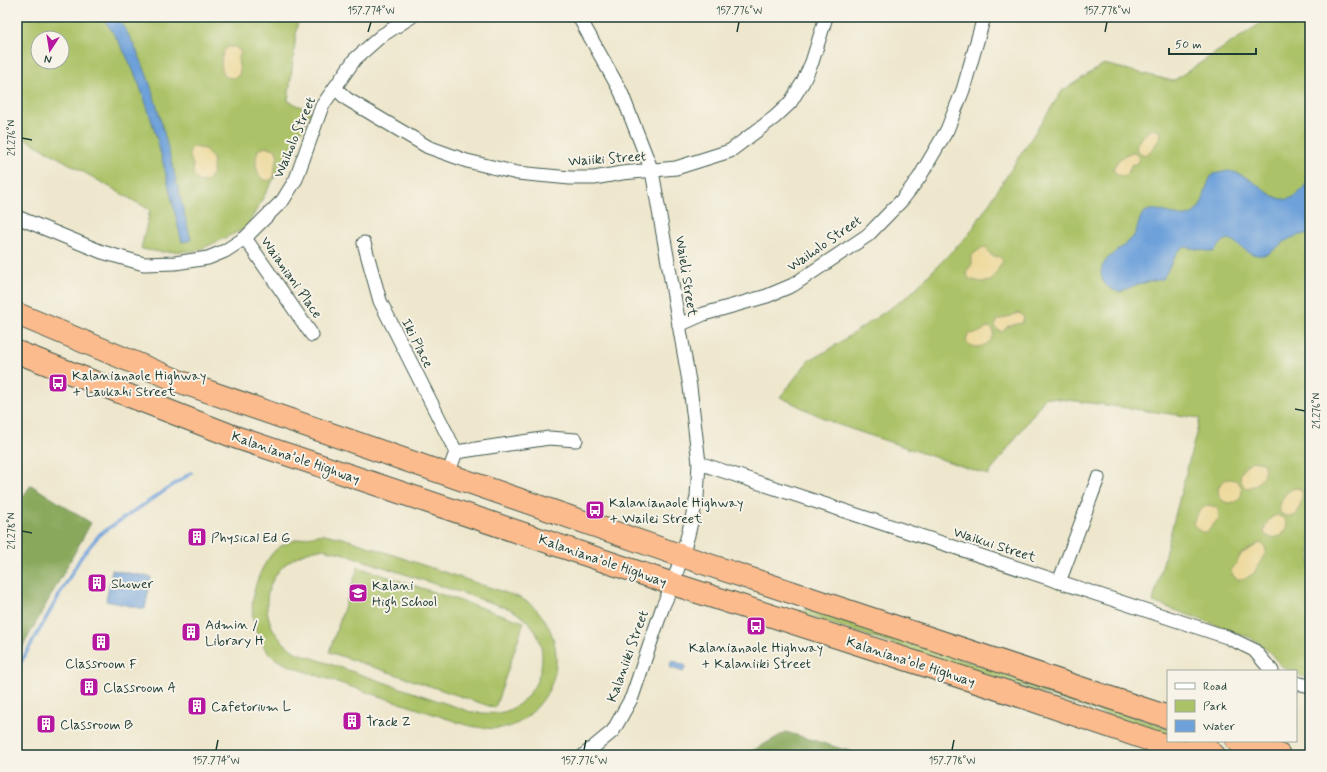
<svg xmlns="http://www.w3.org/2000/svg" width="1327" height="772" viewBox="0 0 1327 772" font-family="Mynerve,sans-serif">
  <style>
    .green { fill: #acc267; stroke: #66804e; fill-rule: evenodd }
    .forest { fill: #89a85c; stroke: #547248 }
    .sand { fill: #eeda9e; stroke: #868c69 }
    .water { fill: #6ea1da; stroke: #466f87 }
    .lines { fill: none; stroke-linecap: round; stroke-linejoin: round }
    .stream { stroke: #6ea1da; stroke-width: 3.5 }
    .street-casing { stroke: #3e564b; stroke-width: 15 }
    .highway-casing { stroke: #3e564b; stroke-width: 24 }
    .street { stroke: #fff; stroke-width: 13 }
    .highway { stroke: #fbbb8d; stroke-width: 22 }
    .ticks { fill: none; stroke: #1f3d34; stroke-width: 1.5 }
    .labels { text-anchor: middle; stroke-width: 4; stroke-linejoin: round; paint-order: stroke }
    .street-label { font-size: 14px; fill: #1f3d34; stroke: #f7f3e8 }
    .poi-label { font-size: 14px; fill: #1f3d34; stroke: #f7f3e8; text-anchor: start }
    .neatline { fill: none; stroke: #1f3d34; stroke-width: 1.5 }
    .ticks-label { font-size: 10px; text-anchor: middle; fill: #1f3d34 }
  </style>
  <rect width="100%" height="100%" fill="#f7f3e8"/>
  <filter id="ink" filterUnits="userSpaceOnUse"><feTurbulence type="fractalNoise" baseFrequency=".025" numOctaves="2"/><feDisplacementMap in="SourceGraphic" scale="8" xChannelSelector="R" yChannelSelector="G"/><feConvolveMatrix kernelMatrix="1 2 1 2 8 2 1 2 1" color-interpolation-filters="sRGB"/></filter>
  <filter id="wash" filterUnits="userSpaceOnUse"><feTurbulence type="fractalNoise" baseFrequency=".012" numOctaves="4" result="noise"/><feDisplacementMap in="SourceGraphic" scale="16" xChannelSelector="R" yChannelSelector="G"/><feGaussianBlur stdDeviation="0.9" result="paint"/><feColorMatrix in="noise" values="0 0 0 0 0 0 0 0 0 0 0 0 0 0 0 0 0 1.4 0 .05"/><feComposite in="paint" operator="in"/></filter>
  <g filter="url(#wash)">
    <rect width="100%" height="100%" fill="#eee7cd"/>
    <g class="green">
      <path d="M 17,17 L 300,17 L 298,19 L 288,101 L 311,111 L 302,129 L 246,228 L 197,251 L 161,252 L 141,249 L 150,210 L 17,134 ZM 38,38 L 62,38 L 62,62 L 38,62 Z"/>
      <path d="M 1270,17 L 1310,17 L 1310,679 L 1296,674 L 1296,671 C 1281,671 1277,659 1267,650 C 1262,645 1257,642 1251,638 L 1153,602 L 1200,418 L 1046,397 L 988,475 L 836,424 L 780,397 L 809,360 L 827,351 L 908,296 L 969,234 L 1062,91 L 1104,64 L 1173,81 Z"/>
      <path d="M 324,534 L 343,538 L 521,598 C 527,602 534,606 538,611 C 563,640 562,681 536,708 C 530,715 518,725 508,727 C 494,730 480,728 466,725 L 295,668 C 285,664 274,660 267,651 C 244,623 250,582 271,555 C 282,540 307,537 324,534 ZM 322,549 L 341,553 L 510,609 C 515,612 521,615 525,619 C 554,644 543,691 513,708 C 500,716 485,713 471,712 L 295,652 C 286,645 277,638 272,627 C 255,588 283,553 322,549 Z"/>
      <path d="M 358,567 L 524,622 L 495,708 L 329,652 Z"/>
      <path d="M 802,609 L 810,609 L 1160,725 L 1168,729 L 1168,735 L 796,612 Z"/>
    </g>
    <g class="forest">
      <path d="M 31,485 L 91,523 L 17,657 L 17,505 Z"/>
      <path d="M 786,732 L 862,755 L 745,755 Z"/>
    </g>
    <g class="sand">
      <path d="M 227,47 L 235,47 L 241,52 L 238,60 L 240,70 L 239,75 L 234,78 L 226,77 C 219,70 220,53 227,47 Z"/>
      <path d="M 1153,129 L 1159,131 L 1161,136 L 1152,150 L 1145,155 L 1138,153 L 1136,146 C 1139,139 1145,133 1153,129 Z"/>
      <path d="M 193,147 L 205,149 L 213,159 C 214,169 213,185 198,181 L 193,175 C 193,172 194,168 193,165 C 191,158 186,153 193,147 Z"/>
      <path d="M 267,147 L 275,149 L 278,156 L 275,166 L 274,177 C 260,190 251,163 259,149 Z"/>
      <path d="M 1133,152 L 1139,157 L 1138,163 L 1131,165 L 1129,171 L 1124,176 L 1117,175 L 1113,169 C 1117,160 1123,155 1133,152 Z"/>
      <path d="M 983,247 L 985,247 L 992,256 L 1000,257 L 1003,261 L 991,281 L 981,282 L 969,279 L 966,272 L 972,264 L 972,255 Z"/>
      <path d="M 1019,313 L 1024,317 L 1022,323 L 1008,326 L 1002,332 L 996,329 L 995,326 L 998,320 Z"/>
      <path d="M 988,327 L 991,328 L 994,332 C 994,345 972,353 966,341 L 968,334 L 978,333 Z"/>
      <path d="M 1252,461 L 1263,463 C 1268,474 1258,487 1246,488 C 1235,478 1242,468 1252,461 Z"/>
      <circle cx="1230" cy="491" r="12"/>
      <path d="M 1295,488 L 1301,489 C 1304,496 1300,510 1295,516 L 1287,516 L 1280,513 C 1278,503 1285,491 1295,488 Z"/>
      <path d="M 1209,505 L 1218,508 L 1219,518 L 1207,532 L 1201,532 L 1193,524 C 1195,515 1201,507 1209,505 Z"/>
      <path d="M 1277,515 L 1285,519 L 1287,528 L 1281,536 L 1272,538 L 1265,535 C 1262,527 1269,517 1277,515 Z"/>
      <path d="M 1260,543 L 1265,546 L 1266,552 L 1254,573 L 1245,579 L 1239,580 L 1234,577 L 1230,570 L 1236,564 L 1241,554 Z"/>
    </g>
    <g class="water">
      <path d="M 102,17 L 117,17 C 145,56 156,102 168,148 C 176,179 183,209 191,240 L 182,242 C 163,168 150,79 102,17 Z"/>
      <path d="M 1228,171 C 1262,174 1282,229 1310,177 L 1310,233 C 1302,235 1293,236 1286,241 C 1274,248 1269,259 1253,254 C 1244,251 1237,243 1229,239 L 1225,240 L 1213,252 L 1185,247 L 1178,251 L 1163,279 L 1138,284 L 1120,292 C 1114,291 1106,287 1103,281 C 1093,260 1124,249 1133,237 C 1139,229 1138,214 1147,211 C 1162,205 1178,222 1192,214 C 1207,205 1203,186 1213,174 Z"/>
      <path d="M 112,570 L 151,577 L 145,609 L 106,601 Z"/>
      <path d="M 672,660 L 686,666 L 683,672 L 669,667 Z"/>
    </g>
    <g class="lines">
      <path class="stream" d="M 17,669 L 81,557 L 100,534 L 191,473"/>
    </g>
  </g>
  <g filter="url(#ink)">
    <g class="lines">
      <defs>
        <g id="street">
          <path d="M 579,17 L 621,92 L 652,171 L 690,387 L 699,463 L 697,497 L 688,535 L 673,584 L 663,606 L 632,697 L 613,731 L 584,755"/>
          <path d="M 335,88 L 347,99 L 428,147 L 467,161 L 517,173 L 570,178 L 594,178 L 622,173 L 676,168 L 730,151 L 775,117 L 790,103 L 803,82 L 812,62 L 826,17"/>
          <path d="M 17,217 L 102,252 L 144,264 L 175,263 L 208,258 L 225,251 L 245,238 L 283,200 L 296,179 L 322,106 L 355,59 L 381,36 L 411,17"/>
          <path d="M 245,238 L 312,335"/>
          <path d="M 364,243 L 380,301 L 456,452 L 448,474"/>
          <path d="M 679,325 L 704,314 L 767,296 L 793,285 L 868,235 L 902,200 L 919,178 L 947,130 L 963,90 L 984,17"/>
          <path d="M 456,452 L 549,438 L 576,440"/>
          <path d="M 699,463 L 1227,637 L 1254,650 L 1272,671"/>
          <path d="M 1059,582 L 1098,478"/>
          <path d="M 1296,683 L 1310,686"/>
        </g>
        <g id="highway">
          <path d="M 17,314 L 181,382 L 682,556 L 1168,717"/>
          <path d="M 17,352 L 235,437 L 673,584 L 1029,699 L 1194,755"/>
          <path d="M 1197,741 L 1214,755"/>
          <path d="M 1237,741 L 1279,755"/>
        </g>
      </defs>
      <use href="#street" class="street-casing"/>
      <use href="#highway" class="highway-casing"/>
      <use href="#street" class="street"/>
      <use href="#highway" class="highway"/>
    </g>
  </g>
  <path class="ticks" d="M 368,32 L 371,22M 737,32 L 739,22M 1105,32 L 1107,22M 22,138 L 32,140M 1295,409 L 1305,411M 22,531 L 32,533M 216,750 L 218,740M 584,750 L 586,740M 952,750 L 954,740"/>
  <defs>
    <symbol id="bus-square" viewBox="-11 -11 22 22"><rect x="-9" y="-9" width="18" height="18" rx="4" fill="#b5179e" stroke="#f7f3e8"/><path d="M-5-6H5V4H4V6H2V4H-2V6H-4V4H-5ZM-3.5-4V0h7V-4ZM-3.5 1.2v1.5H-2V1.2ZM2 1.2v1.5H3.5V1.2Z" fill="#fff"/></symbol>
    <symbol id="building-square" viewBox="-11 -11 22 22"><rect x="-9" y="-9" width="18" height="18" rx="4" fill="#b5179e" stroke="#f7f3e8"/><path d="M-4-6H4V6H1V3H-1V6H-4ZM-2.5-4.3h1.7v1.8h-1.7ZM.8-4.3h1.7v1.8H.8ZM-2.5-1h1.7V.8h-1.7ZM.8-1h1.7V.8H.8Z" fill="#fff"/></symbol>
    <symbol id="school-square" viewBox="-11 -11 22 22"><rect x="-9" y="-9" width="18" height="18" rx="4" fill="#b5179e" stroke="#f7f3e8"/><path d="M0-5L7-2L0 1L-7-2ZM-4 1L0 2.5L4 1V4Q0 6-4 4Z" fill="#fff"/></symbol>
  </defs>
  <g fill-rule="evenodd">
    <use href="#bus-square" x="47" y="372" width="22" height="22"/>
    <use href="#bus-square" x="584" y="499" width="22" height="22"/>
    <use href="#building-square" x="186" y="526" width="22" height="22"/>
    <use href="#building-square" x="86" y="572" width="22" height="22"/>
    <use href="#school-square" x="347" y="582" width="22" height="22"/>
    <use href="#bus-square" x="745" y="615" width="22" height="22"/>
    <use href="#building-square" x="180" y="621" width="22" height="22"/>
    <use href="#building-square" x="90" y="631" width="22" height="22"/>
    <use href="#building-square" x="78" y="676" width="22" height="22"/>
    <use href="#building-square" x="186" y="695" width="22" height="22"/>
    <use href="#building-square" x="341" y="710" width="22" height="22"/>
    <use href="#building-square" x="35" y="713" width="22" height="22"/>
  </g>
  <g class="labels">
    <g class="street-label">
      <text transform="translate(294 137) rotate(-67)" y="5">Waiholo Street</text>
      <text transform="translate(607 158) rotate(-4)" y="5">Waiiki Street</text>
      <text transform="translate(824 243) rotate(-35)" y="5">Waiholo Street</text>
      <text transform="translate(687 276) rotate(81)" y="5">Waieli Street</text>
      <text transform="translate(292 277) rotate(55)" y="5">Waianiani Place</text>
      <text transform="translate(418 343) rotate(63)" y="5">Iki Place</text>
      <text transform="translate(296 457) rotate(19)" y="5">Kalaniana’ole Highway</text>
      <text transform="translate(995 544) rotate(18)" y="5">Waikui Street</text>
      <text transform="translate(603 560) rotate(19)" y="5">Kalaniana’ole Highway</text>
      <text transform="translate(627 656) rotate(-70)" y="5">Kalaniiki Street</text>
      <text transform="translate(911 661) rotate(18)" y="5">Kalaniana’ole Highway</text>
    </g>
    <g class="poi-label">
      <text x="72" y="380">Kalanianaole Highway<tspan x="72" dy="16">+ Laukahi Street</tspan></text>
      <text x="609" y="507">Kalanianaole Highway<tspan x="609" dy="16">+ Wailei Street</tspan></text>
      <text x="211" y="542">Physical Ed G</text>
      <text x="111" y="588">Shower</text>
      <text x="372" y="590">Kalani<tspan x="372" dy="16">High School</tspan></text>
      <text x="205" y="629">Admin /<tspan x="205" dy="16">Library H</tspan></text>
      <text x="756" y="652" text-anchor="middle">Kalanianaole Highway<tspan x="756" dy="16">+ Kalaniiki Street</tspan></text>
      <text x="101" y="668" text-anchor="middle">Classroom F</text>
      <text x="103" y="692">Classroom A</text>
      <text x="211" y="711">Cafetorium L</text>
      <text x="366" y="726">Track Z</text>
      <text x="60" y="729">Classroom B</text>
    </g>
  </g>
  <rect width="1327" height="772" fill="none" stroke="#f7f3e8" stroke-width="44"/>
  <rect x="1167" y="670" width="130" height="72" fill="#f7f3e8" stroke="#a1aaa0"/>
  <rect x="1175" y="683" width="20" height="6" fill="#ffffff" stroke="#a1aaa0"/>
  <text x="1203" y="690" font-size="12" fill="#1f3d34">Road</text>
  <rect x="1175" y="700" width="20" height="12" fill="#acc267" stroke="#a1aaa0"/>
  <text x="1203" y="710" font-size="12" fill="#1f3d34">Park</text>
  <rect x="1175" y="720" width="20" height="12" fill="#6ea1da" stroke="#a1aaa0"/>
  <text x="1203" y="730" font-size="12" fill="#1f3d34">Water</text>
  <g transform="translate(50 50) rotate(192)"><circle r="19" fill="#f7f3e8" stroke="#a1aaa0"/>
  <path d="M0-3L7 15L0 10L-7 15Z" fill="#b5179e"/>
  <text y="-6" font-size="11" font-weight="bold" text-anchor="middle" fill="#1f3d34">N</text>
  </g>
  <path d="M1169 48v6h87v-6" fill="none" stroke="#1f3d34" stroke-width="2"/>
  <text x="1175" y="48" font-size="12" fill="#1f3d34" stroke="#f7f3e8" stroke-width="3" paint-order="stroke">50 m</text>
  <rect x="22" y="22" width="1283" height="728" class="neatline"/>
  <g class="ticks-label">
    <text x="371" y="14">157.774°W</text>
    <text x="739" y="14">157.776°W</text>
    <text x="1107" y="14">157.778°W</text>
    <text transform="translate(11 138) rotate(-90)" y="4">21.276°N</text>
    <text transform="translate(1316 411) rotate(-90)" y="4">21.276°N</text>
    <text transform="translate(11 531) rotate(-90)" y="4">21.278°N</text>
    <text x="216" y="764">157.774°W</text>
    <text x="584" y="764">157.776°W</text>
    <text x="952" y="764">157.778°W</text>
  </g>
</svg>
